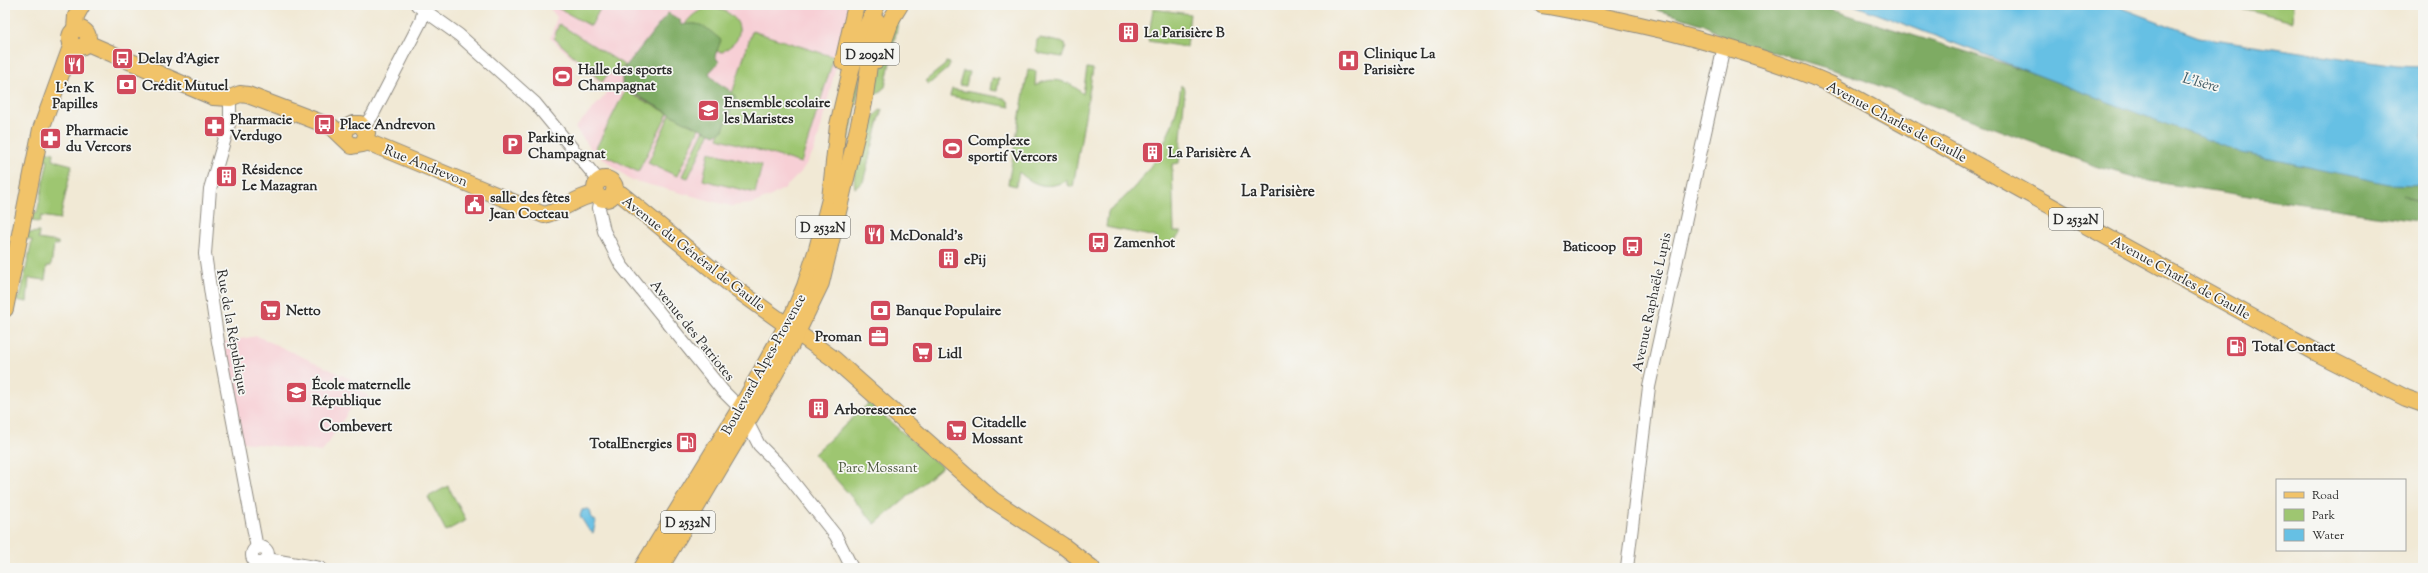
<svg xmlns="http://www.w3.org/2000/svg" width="2428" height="573" viewBox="0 0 2428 573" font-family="'Sorts Mill Goudy',serif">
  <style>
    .built { fill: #f7cfd5 }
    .green { fill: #9ec671; stroke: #64784e }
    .forest { fill: #7eab63; stroke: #546b47 }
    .water { fill: #66c0e4; stroke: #487688 }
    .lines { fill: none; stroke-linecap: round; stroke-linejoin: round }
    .minor-casing { stroke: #8e8a80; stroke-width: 14 }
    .major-casing { stroke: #8e8a80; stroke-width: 18 }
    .minor { stroke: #fff; stroke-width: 12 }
    .major { stroke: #f1c369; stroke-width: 16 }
    .labels { text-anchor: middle; stroke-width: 3.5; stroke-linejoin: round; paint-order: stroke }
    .shield { fill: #f6f6f2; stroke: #686867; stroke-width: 1 }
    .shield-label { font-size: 13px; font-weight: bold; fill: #2b2b2b }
    .poi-label { font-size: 14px; font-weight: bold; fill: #2b2b2b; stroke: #f6f6f2; text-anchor: start }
    .street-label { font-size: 14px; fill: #2b2b2b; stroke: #f6f6f2 }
    .park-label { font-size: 14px; fill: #4e5a40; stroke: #f6f6f2 }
    .water-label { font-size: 15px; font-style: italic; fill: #3d5862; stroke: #f6f6f2 }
    .neighbourhood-label { font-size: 15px; font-weight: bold; fill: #2b2b2b; stroke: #f6f6f2 }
  </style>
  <rect width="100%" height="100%" fill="#f6f6f2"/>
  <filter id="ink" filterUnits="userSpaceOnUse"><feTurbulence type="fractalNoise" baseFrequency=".025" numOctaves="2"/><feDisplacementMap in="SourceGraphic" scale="8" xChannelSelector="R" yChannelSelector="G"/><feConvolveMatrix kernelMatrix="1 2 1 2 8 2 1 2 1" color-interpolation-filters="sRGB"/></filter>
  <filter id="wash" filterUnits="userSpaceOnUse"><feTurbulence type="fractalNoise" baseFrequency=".012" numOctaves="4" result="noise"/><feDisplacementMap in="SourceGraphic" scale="16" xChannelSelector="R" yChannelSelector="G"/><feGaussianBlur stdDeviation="0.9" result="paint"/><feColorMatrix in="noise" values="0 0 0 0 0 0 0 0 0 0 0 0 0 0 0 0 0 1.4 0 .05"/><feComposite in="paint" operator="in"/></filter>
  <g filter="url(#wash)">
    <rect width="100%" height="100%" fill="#f1e9d5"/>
    <g class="built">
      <path d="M 547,5 L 851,5 L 818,139 L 813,153 L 801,172 L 785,188 L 769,197 L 751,204 L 731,206 L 631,180 L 592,150 L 575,128 L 609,91 L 550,38 L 557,17 Z"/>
      <path d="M 257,336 L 357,382 L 354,389 L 369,396 L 359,404 L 353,405 L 322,452 L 242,442 L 223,342 Z"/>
    </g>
    <g class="green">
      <path d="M 552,5 L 602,5 L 591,26 Z"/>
      <path d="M 2228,5 L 2294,5 L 2293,21 L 2233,6 Z"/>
      <path d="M 709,7 C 725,8 746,20 737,39 C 735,44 727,48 723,52 L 676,46 C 682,26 688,14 709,7 Z"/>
      <path d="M 901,8 L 885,87 L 871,99 L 881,61 Z"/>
      <path d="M 1153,9 L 1190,14 L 1186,47 L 1148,41 Z"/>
      <path d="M 871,22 L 845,164 L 840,158 L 846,112 Z"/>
      <path d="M 559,24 L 626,66 L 607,75 L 602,82 L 554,38 Z"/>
      <path d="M 752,31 L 834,57 L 801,163 L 718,138 Z"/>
      <path d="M 1040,38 L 1065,43 L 1066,47 L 1062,57 L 1038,53 L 1036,50 L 1037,40 Z"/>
      <path d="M 946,62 L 950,63 L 948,68 L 929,84 L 925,81 L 945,65 Z"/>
      <path d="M 1087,68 L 1093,69 L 1073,187 L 1067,185 L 1067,180 C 1049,190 1034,186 1019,172 L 1016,186 L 1008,184 L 1028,70 L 1036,71 L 1035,86 C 1051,75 1070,81 1083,94 Z"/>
      <path d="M 963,71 L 969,72 L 966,86 L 959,85 Z"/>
      <path d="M 992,78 L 999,79 L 997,91 L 990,90 Z"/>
      <path d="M 1181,85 L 1185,89 L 1179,163 L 1172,164 L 1174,232 L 1182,232 L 1172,243 L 1155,244 L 1156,237 L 1106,227 L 1108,212 C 1147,181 1176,135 1181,85 Z"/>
      <path d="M 952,89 L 1004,98 L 1008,101 L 1010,107 L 950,96 Z"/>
      <path d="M 625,91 L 668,113 L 638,172 L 595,150 Z"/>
      <path d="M 882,109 L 863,182 L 855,188 C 851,165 861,123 882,109 Z"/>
      <path d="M 671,112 L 700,126 L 677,176 L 648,163 Z"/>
      <path d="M 705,127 L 711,130 L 688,178 L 682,176 Z"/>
      <path d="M 44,151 L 54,153 L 53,160 L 72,165 L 60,219 L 41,216 L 40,222 L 29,221 L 31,212 L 37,213 L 48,160 L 42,159 Z"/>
      <path d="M 709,152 L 762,165 L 755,193 L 703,180 Z"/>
      <path d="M 39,232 L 38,239 L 58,242 L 58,245 L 54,244 L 51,266 L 47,266 L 45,280 L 29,278 L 27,302 L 16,300 L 15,297 L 20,298 L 32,240 L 26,239 L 28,233 Z"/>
      <path d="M 869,403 L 942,467 L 875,524 L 814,454 Z"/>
      <path d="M 448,486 L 466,520 L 446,531 L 428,497 Z"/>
    </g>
    <g class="forest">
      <path d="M 1652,5 L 1816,5 L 2379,181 L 2423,185 L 2423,206 L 2403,195 L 2423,207 L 2423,222 L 2148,181 L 2099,167 L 1850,75 L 1719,36 L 1708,26 L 1657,10 Z"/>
      <path d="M 668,13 L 680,20 L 681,25 C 702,21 705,27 721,40 L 715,56 L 719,62 L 709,73 C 716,86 730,86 736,98 L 723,130 L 715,135 L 683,121 L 622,87 L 622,71 Z"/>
    </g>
    <g class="water">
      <path d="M 1854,5 L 2114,5 L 2199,37 L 2397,66 L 2423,67 L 2423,185 L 2389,184 L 2242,153 Z"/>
      <path d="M 587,509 L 590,510 L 592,519 L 596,521 L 593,533 L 588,529 L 580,516 L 582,510 Z"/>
    </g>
  </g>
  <g filter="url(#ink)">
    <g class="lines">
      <defs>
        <g id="minor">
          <path d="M 417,5 L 459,35 L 535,103 L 599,181"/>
          <path d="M 230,98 L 230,121 L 210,189 L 205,254 L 218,342 L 257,548"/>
          <path d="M 363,127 L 372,116 L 421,21 L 425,5"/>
          <path d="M 601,198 L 599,208 L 604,231 L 621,265 L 723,391 L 740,408 L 759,445 L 782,468 L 836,536 L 852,568"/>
          <circle cx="260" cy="555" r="8"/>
          <path d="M 267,559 L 320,568"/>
          <path d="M 1627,568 L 1649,387 L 1724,46"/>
        </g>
        <g id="major">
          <path d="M 1542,5 C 1582,11 1622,21 1662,30 C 1720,45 1775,60 1830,84 L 2317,353 L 2406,398 L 2423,404"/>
          <circle cx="79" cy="38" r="9"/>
          <path d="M 75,29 L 76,16 L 82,5"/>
          <path d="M 87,43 L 213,97 L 230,98 L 240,94 L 248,95 L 332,127 L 352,146 L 363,144 L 367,133 L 360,124 L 353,124 L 347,127 L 344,137"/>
          <path d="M 877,60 L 892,18 L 900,5"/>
          <path d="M 843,62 L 856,5"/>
          <path d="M 365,141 L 544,215 C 563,211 577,196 596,194"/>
          <circle cx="605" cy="189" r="10"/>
          <path d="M 614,191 L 621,194 L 736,289 L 834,359 L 993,500 L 1062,545 L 1092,568"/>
          <path d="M 5,309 L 41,129 L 72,44"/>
          <path d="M 642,568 L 747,397 L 794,312 L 805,286 L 817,249 L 830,199 L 838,125 L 851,70 L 860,40 L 877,5"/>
          <path d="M 660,568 L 756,407 L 791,345 L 821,283 L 864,103 L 872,42 L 877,21"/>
        </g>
      </defs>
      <use href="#minor" class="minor-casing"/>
      <use href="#major" class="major-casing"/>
      <use href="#minor" class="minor"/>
      <use href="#major" class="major"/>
    </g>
  </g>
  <defs>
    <symbol id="building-square" viewBox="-11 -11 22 22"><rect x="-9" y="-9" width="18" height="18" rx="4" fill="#d1495b" stroke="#f6f6f2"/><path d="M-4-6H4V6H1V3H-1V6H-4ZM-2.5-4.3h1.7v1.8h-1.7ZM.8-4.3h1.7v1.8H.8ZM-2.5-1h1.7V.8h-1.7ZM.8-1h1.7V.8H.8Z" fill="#fff"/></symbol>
    <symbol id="bus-square" viewBox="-11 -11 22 22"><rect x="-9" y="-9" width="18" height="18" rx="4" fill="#d1495b" stroke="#f6f6f2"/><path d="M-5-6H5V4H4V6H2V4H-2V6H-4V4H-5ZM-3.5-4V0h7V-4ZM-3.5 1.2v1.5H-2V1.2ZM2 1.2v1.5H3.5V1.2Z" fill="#fff"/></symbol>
    <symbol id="hospital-square" viewBox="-11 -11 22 22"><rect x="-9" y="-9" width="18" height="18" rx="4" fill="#d1495b" stroke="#f6f6f2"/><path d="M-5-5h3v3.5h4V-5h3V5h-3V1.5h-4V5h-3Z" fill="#fff"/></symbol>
    <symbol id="restaurant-square" viewBox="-11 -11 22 22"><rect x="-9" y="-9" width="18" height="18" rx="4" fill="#d1495b" stroke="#f6f6f2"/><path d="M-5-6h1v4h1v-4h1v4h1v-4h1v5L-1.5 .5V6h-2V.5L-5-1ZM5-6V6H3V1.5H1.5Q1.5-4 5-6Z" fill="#fff"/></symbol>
    <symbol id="stadium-square" viewBox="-11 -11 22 22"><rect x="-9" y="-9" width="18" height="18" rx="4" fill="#d1495b" stroke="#f6f6f2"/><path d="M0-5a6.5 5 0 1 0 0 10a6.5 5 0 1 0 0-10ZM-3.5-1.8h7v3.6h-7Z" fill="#fff"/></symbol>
    <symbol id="bank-square" viewBox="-11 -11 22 22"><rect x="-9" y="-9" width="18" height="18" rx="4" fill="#d1495b" stroke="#f6f6f2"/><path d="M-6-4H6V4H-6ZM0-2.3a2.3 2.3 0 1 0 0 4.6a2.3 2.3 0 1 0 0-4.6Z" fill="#fff"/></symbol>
    <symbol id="school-square" viewBox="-11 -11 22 22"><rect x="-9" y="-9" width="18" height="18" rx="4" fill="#d1495b" stroke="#f6f6f2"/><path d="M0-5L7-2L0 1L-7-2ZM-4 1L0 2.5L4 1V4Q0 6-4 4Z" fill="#fff"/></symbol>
    <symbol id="pharmacy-square" viewBox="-11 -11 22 22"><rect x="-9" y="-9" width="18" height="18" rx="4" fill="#d1495b" stroke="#f6f6f2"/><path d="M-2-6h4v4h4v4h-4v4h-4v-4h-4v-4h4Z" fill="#fff"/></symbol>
    <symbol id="parking-square" viewBox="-11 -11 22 22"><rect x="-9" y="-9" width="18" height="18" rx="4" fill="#d1495b" stroke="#f6f6f2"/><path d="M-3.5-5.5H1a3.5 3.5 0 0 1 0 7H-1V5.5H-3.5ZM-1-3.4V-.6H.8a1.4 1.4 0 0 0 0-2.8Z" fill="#fff"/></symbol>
    <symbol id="civic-square" viewBox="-11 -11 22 22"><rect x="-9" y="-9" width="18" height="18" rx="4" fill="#d1495b" stroke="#f6f6f2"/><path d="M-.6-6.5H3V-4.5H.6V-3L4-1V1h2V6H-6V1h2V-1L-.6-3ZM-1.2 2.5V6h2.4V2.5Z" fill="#fff"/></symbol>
    <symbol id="supermarket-square" viewBox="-11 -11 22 22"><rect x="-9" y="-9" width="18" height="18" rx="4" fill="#d1495b" stroke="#f6f6f2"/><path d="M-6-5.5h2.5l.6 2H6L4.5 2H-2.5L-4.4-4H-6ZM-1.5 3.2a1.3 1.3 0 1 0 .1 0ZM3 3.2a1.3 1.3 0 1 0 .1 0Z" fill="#fff"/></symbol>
    <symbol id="office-square" viewBox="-11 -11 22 22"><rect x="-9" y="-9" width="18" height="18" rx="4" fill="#d1495b" stroke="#f6f6f2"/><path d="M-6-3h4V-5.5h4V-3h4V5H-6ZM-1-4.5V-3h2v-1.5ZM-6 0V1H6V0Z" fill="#fff"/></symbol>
    <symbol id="fuel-square" viewBox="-11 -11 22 22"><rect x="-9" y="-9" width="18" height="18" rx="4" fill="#d1495b" stroke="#f6f6f2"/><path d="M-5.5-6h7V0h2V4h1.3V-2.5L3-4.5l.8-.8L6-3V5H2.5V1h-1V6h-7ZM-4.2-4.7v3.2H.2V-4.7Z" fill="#fff"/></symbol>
  </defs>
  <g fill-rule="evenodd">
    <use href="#building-square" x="1116" y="20" width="25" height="25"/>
    <use href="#bus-square" x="110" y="46" width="25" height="25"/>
    <use href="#hospital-square" x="1336" y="48" width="25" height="25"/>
    <use href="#restaurant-square" x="62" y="52" width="25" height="25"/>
    <use href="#stadium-square" x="550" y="64" width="25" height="25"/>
    <use href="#bank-square" x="114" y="72" width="25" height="25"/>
    <use href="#school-square" x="696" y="98" width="25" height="25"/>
    <use href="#bus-square" x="312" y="112" width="25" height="25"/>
    <use href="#pharmacy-square" x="202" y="114" width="25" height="25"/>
    <use href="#pharmacy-square" x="38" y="126" width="25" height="25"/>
    <use href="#parking-square" x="500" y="132" width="25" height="25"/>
    <use href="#stadium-square" x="940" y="136" width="25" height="25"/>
    <use href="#building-square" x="1140" y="140" width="25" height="25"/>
    <use href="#building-square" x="214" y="164" width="25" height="25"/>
    <use href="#civic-square" x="462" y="192" width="25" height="25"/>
    <use href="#restaurant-square" x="862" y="222" width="25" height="25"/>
    <use href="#bus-square" x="1086" y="230" width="25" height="25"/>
    <use href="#bus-square" x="1620" y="234" width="25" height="25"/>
    <use href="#building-square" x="936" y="246" width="25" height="25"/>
    <use href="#supermarket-square" x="258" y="298" width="25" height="25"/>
    <use href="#bank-square" x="868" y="298" width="25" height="25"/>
    <use href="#office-square" x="866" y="324" width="25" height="25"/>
    <use href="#fuel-square" x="2224" y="334" width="25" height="25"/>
    <use href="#supermarket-square" x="910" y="340" width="25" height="25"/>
    <use href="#school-square" x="284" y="380" width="25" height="25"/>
    <use href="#building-square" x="806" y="396" width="25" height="25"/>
    <use href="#supermarket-square" x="944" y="418" width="25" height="25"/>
    <use href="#fuel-square" x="674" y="430" width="25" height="25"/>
  </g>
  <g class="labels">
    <g class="shield">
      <rect x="841" y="43" width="58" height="22" rx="3"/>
      <rect x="2049" y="208" width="54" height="22" rx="3"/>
      <rect x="796" y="216" width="54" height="22" rx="3"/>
      <rect x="661" y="511" width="54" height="22" rx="3"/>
    </g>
    <g class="shield-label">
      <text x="870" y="59">D 2092N</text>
      <text x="2076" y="224">D 2532N</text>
      <text x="823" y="232">D 2532N</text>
      <text x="688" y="527">D 2532N</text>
    </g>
    <g class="poi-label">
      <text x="1144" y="37">La Parisière B</text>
      <text x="1364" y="58">Clinique La<tspan x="1364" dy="16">Parisière</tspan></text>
      <text x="138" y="63">Delay d'Agier</text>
      <text x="578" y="74">Halle des sports<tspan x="578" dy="16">Champagnat</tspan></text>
      <text x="142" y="90">Crédit Mutuel</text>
      <text x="75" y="92" text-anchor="middle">L'en K<tspan x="75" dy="16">Papilles</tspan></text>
      <text x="724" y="107">Ensemble scolaire<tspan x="724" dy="16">les Maristes</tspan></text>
      <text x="230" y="124">Pharmacie<tspan x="230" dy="16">Verdugo</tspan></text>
      <text x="340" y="129">Place Andrevon</text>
      <text x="66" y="135">Pharmacie<tspan x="66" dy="16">du Vercors</tspan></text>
      <text x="528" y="142">Parking<tspan x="528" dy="16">Champagnat</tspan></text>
      <text x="968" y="145">Complexe<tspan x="968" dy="16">sportif Vercors</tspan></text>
      <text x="1168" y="157">La Parisière A</text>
      <text x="242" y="174">Résidence<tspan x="242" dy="16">Le Mazagran</tspan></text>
      <text x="490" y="202">salle des fêtes<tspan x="490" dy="16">Jean Cocteau</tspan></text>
      <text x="890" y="240">McDonald's</text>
      <text x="1114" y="247">Zamenhot</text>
      <text x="1616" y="251" text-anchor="end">Baticoop</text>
      <text x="964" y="264">ePij</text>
      <text x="286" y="315">Netto</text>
      <text x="896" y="315">Banque Populaire</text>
      <text x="862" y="341" text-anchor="end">Proman</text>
      <text x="2252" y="351">Total Contact</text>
      <text x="938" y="358">Lidl</text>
      <text x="312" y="389">École maternelle<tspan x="312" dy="16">République</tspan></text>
      <text x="834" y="414">Arborescence</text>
      <text x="972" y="427">Citadelle<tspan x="972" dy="16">Mossant</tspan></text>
      <text x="672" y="448" text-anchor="end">TotalEnergies</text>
    </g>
    <g class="street-label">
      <text transform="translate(1897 121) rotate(28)" y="5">Avenue Charles de Gaulle</text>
      <text transform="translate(426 165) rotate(22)" y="5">Rue Andrevon</text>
      <text transform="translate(694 253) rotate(38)" y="5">Avenue du Général de Gaulle</text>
      <text transform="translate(2181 277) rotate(29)" y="5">Avenue Charles de Gaulle</text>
      <text transform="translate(1651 302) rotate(-78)" y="5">Avenue Raphaële Lupis</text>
      <text transform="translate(693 330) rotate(51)" y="5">Avenue des Patriotes</text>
      <text transform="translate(233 332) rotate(80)" y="5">Rue de la République</text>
      <text transform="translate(763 364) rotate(-61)" y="5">Boulevard Alpes-Provence</text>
    </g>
    <g class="park-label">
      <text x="878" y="472">Parc Mossant</text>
    </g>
    <g class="water-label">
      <text transform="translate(2201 82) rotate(15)" y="5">L'Isère</text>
    </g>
    <g class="neighbourhood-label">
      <text x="1278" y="196">La Parisière</text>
      <text x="356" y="431">Combevert</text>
    </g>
  </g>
  <rect width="2428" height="573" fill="none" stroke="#f6f6f2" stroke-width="20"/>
  <rect x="2276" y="479" width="130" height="72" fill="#f6f6f2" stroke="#a5a5a2"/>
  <rect x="2284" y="492" width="20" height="6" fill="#f1c369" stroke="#a5a5a2"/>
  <text x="2312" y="499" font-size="12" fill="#2b2b2b">Road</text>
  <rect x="2284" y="509" width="20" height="12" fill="#9ec671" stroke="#a5a5a2"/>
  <text x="2312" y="519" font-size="12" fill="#2b2b2b">Park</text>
  <rect x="2284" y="529" width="20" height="12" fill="#66c0e4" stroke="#a5a5a2"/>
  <text x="2312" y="539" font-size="12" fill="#2b2b2b">Water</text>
</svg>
